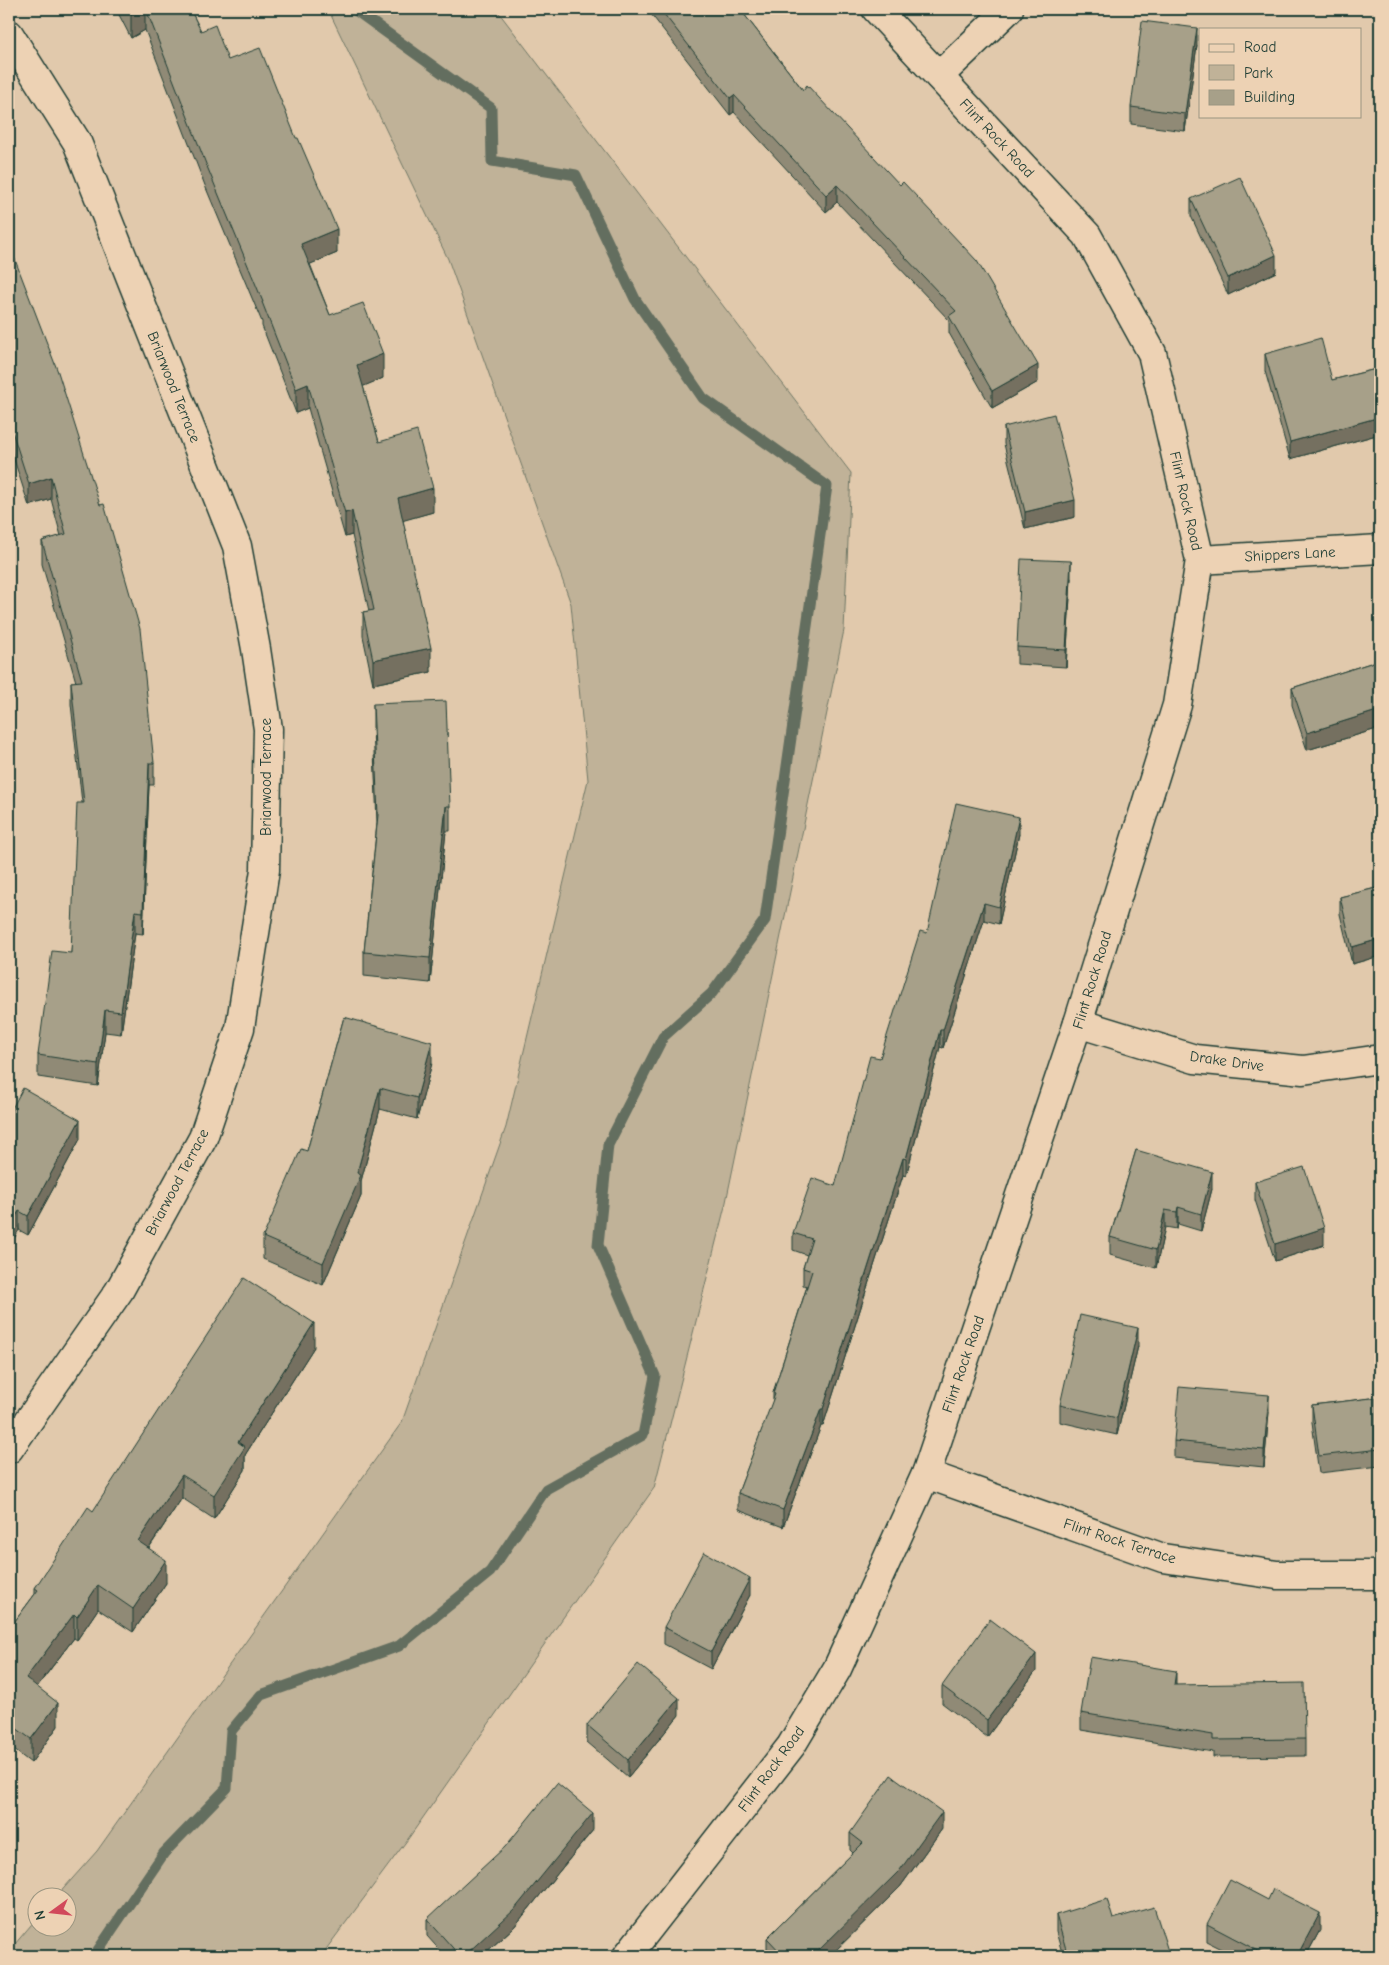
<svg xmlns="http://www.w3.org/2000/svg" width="1389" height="1965" viewBox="0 0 1389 1965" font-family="'Comic Neue',sans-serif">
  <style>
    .green { fill: #c0b298; stroke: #707866 }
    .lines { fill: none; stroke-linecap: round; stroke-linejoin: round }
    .stream { stroke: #636e5f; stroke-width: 11 }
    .minor-casing { stroke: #1f3d34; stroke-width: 31 }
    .minor { stroke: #edd2b4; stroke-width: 28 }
    .wall { fill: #908a76; stroke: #1f3d34 }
    .shaded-wall { fill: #757060; stroke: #1f3d34 }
    .building { fill: #a7a089; stroke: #1f3d34 }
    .labels { text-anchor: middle; stroke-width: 4.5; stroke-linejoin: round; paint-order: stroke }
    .street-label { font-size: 15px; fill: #1f3d34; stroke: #edd2b4 }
  </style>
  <rect width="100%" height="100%" fill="#e1c9ac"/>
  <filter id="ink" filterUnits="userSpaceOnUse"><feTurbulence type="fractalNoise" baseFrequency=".02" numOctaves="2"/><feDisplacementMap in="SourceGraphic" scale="10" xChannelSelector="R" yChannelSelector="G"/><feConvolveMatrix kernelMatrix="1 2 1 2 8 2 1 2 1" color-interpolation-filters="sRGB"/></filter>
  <g filter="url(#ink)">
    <path class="green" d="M 328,9 L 496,9 L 851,473 L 844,630 L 726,1202 L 654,1488 L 408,1839 L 321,1956 L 9,1956 L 9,1951 L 37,1918 L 38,1928 L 68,1928 L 68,1898 L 56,1897 L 97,1851 L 402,1422 L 506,1127 L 588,780 L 571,604 L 448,259 Z"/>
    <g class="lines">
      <path class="stream" d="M 94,1956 L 164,1853 L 227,1788 L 231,1731 L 261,1695 L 399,1646 L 490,1572 L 546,1489 L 643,1435 L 655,1376 L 598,1245 L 608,1145 L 663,1037 L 712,993 L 765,920 L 827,486 L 703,398 L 635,299 L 576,175 L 492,161 L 491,108 L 354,9"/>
      <defs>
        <g id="minor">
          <path d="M 9,34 L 77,142 L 237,546 L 256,649 L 268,729 L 265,870 L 240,1028 L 203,1138 L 119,1291 L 9,1449"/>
          <path d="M 939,76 L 1009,9"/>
          <path d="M 1200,560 L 1380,549"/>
          <path d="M 1078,1023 L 1195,1059 L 1303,1070 L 1380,1059"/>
          <path d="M 926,1474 L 1163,1558 L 1277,1575 L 1380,1575"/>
          <path d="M 627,1956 L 791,1746 L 837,1669 L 926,1474 L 1078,1023 L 1177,705 L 1200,560 L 1152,353 L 1087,235 L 876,9"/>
        </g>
      </defs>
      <use href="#minor" class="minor-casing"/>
      <use href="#minor" class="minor"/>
    </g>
    <g class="wall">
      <path d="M 116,9 L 190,9 L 201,31 L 228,60 L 337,253 L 310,264 L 330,315 L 383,378 L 363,386 L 379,442 L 433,512 L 403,520 L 431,672 L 373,684 L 363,636 L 363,612 L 369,611 L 352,535 L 345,537 L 308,408 L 296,413 L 262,326 L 262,322 L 206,188 L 145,30 L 131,38 Z"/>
      <path d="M 647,9 L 740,9 L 803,90 L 1038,382 L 992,408 L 949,333 L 949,320 L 837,202 L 826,212 L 734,112 L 730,115 Z"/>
      <path d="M 1197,45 L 1185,131 L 1131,124 L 1131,107 Z"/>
      <path d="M 1191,199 L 1276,272 L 1228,295 L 1191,216 Z"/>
      <path d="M 9,244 L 154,763 L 154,785 L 149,785 L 143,934 L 135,933 L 121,1034 L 105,1032 L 98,1086 L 38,1077 L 38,1055 L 71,953 L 82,803 L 71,704 L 71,682 L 76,682 L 42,564 L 42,541 L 61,536 L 51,499 L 29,506 L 9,444 Z"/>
      <path d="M 1265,354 L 1332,380 L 1380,368 L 1380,434 L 1290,459 L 1265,371 Z"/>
      <path d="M 1004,427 L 1075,517 L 1025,529 L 1004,444 Z"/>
      <path d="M 1071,578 L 1066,667 L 1017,664 L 1017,647 Z"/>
      <path d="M 1380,660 L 1380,728 L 1307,750 L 1292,705 L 1292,688 Z"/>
      <path d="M 373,704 L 450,806 L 450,831 L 446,831 L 430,983 L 364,976 L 364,952 L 377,823 L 373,728 Z"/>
      <path d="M 1019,834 L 999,924 L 984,920 L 943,1048 L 940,1047 L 906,1176 L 903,1175 L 823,1426 L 821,1426 L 783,1527 L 738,1510 L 738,1493 L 773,1401 L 773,1393 L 807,1286 L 803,1285 L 803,1268 L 807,1255 L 793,1250 L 793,1233 L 835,1186 L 880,1058 L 927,933 Z"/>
      <path d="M 1380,887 L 1380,956 L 1352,964 L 1340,914 L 1340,897 Z"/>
      <path d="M 344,1017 L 432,1063 L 417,1119 L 380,1109 L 361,1181 L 361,1196 L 323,1285 L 263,1259 L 263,1237 L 307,1151 Z"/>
      <path d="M 9,1114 L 80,1139 L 28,1235 L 19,1230 Z"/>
      <path d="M 1136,1150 L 1212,1189 L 1201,1231 L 1178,1224 L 1177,1229 L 1165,1227 L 1156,1268 L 1110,1255 L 1110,1237 Z"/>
      <path d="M 1255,1182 L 1324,1245 L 1275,1261 L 1255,1200 Z"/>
      <path d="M 1138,1346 L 1117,1435 L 1060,1422 L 1060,1405 Z"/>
      <path d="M 314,1347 L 245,1455 L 245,1470 L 214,1519 L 182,1498 L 149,1548 L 166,1583 L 133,1632 L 98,1609 L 77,1640 L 74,1638 L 37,1687 L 58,1726 L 31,1763 L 9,1746 L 9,1629 L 35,1594 L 35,1588 L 93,1511 Z"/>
      <path d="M 1380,1397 L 1380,1466 L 1319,1473 L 1312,1423 L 1312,1405 Z"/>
      <path d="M 1269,1412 L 1264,1467 L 1174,1458 L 1174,1441 Z"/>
      <path d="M 750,1595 L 711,1669 L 664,1644 L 664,1627 Z"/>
      <path d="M 1036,1671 L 987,1737 L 942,1703 L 942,1686 Z"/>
      <path d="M 1176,1685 L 1305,1739 L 1305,1756 L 1213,1757 L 1213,1752 L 1081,1730 L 1081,1713 Z"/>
      <path d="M 679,1715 L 628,1777 L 587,1742 L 587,1725 Z"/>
      <path d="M 1380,1767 L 1380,1795 L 1377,1794 L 1377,1777 Z"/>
      <path d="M 942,1829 L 900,1887 L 830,1956 L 767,1956 L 767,1938 L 853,1853 L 850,1850 L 850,1833 Z"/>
      <path d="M 593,1830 L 514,1927 L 482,1956 L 445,1956 L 427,1936 L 427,1919 Z"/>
      <path d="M 1056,1915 L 1113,1919 L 1168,1956 L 1063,1956 L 1056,1932 Z"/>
      <path d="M 1207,1924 L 1320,1930 L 1306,1956 L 1235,1956 L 1207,1942 Z"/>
    </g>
    <g class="shaded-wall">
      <path d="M 141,9 L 145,9 L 145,30 L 131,38 L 131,14 Z"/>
      <path d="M 1197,28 L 1197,45 L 1185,131 L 1185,114 Z"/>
      <path d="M 734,95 L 734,112 L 730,115 L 730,98 Z"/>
      <path d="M 837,185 L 837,202 L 826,212 L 826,195 Z"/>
      <path d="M 337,229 L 337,253 L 301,268 L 301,244 Z"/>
      <path d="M 1276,255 L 1276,272 L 1228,295 L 1228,278 Z"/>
      <path d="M 383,354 L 383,378 L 357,389 L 357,365 Z"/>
      <path d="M 1038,365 L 1038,382 L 992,408 L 992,391 Z"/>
      <path d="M 308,384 L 308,408 L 296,413 L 296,389 Z"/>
      <path d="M 1380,417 L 1380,434 L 1290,459 L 1290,442 Z"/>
      <path d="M 51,477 L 51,499 L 29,506 L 29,484 Z"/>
      <path d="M 433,488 L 433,512 L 398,522 L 398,498 Z"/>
      <path d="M 1075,500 L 1075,517 L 1025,529 L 1025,512 Z"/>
      <path d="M 352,511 L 352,535 L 345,537 L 345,513 Z"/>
      <path d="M 1071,561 L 1071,578 L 1066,667 L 1066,650 Z"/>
      <path d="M 431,648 L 431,672 L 373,684 L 373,660 Z"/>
      <path d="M 1380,710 L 1380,728 L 1307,750 L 1307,733 Z"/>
      <path d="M 149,763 L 149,785 L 143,934 L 143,912 Z"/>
      <path d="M 446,806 L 446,831 L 430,983 L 430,958 Z"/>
      <path d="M 1019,817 L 1019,834 L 999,924 L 999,907 Z"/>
      <path d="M 984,903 L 984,920 L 943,1048 L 943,1030 Z"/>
      <path d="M 135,911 L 135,933 L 121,1034 L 121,1012 Z"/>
      <path d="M 1380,939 L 1380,956 L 1352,964 L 1352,947 Z"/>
      <path d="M 105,1010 L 105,1032 L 98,1086 L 98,1064 Z"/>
      <path d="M 940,1030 L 940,1047 L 906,1176 L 906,1159 Z"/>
      <path d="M 432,1042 L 432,1063 L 417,1119 L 417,1098 Z"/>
      <path d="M 380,1088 L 380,1109 L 361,1181 L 361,1196 L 323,1285 L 323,1263 L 357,1173 Z"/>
      <path d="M 80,1120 L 80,1139 L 28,1235 L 28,1216 Z"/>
      <path d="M 903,1158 L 903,1175 L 823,1426 L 823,1409 Z"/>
      <path d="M 1212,1172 L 1212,1189 L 1201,1231 L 1201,1214 Z"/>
      <path d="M 1178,1207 L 1178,1224 L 1177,1229 L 1177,1212 Z"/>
      <path d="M 1165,1210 L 1165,1227 L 1156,1268 L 1156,1250 Z"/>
      <path d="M 19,1211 L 19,1230 L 9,1247 L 9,1227 Z"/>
      <path d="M 1324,1228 L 1324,1245 L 1275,1261 L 1275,1244 Z"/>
      <path d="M 314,1323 L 314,1347 L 245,1455 L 245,1470 L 214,1519 L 214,1495 L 238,1442 Z"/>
      <path d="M 1138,1328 L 1138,1346 L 1117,1435 L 1117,1418 Z"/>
      <path d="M 1269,1395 L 1269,1412 L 1264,1467 L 1264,1450 Z"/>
      <path d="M 821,1409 L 821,1426 L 783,1527 L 783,1510 Z"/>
      <path d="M 182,1475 L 182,1498 L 138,1564 L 138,1541 Z"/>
      <path d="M 166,1560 L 166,1583 L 133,1632 L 133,1609 Z"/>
      <path d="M 750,1578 L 750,1595 L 711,1669 L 711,1652 Z"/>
      <path d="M 98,1585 L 98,1609 L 77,1640 L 77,1617 Z"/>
      <path d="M 74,1614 L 74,1638 L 26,1701 L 26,1678 Z"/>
      <path d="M 1036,1654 L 1036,1671 L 987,1737 L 987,1720 Z"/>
      <path d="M 1176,1671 L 1176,1688 L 1174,1685 Z"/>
      <path d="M 679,1698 L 679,1715 L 628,1777 L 628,1760 Z"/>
      <path d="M 58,1703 L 58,1726 L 31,1763 L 31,1739 Z"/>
      <path d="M 942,1812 L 942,1829 L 900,1887 L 830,1956 L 813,1956 Z"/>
      <path d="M 593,1813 L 593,1830 L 514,1927 L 482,1956 L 464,1956 Z"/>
      <path d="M 1320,1913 L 1320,1930 L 1306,1956 L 1297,1956 Z"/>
      <path d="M 1168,1951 L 1168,1956 L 1150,1956 Z"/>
    </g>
    <g class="building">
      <path d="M 129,9 L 141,9 L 131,14 Z"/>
      <path d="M 146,9 L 190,9 L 201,31 L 215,25 L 228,60 L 260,48 L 296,138 L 298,138 L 337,229 L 301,244 L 330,315 L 363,303 L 383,354 L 357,365 L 379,442 L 417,431 L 433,488 L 398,498 L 431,648 L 373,660 L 363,612 L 374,610 L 352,511 L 345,513 L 308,384 L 296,389 L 262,302 L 263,302 L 206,164 Z"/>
      <path d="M 660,9 L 740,9 L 803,90 L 807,85 L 900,185 L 903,182 L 977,261 L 1038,365 L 992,391 L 949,316 L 956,311 L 837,185 L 826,195 L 734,95 L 730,98 Z"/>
      <path d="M 1142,21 L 1197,28 L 1185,114 L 1131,107 Z"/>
      <path d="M 1240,177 L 1276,255 L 1228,278 L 1191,199 Z"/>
      <path d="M 9,244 L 58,372 L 100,505 L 104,504 L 140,629 L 154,763 L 149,763 L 143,912 L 135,911 L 121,1012 L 105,1010 L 98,1064 L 38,1055 L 52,951 L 71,953 L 77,803 L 84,803 L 71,682 L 82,681 L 42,541 L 66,534 L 51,477 L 29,484 L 9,422 Z"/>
      <path d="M 1321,338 L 1332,380 L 1380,368 L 1380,417 L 1290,442 L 1265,354 Z"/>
      <path d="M 1054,414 L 1075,500 L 1025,512 L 1004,427 Z"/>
      <path d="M 1021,559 L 1071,561 L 1066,650 L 1017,647 Z"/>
      <path d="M 1380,660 L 1380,710 L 1307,733 L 1292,688 Z"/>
      <path d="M 446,701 L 450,806 L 446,806 L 430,958 L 364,952 L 378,815 L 373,704 Z"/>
      <path d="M 956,803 L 1019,817 L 999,907 L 984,903 L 943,1030 L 940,1030 L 906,1159 L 903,1158 L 823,1409 L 821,1409 L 783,1510 L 738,1493 L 775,1394 L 773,1393 L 812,1271 L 803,1268 L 812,1239 L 793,1233 L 812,1178 L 835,1186 L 870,1056 L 880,1058 L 920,931 L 927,933 Z"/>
      <path d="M 1380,887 L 1380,939 L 1352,947 L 1340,897 Z"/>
      <path d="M 344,1017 L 432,1042 L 417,1098 L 380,1088 L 357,1173 L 361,1175 L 323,1263 L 263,1237 L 301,1149 L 307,1151 Z"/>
      <path d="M 23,1088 L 80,1120 L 28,1216 L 19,1211 L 9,1227 L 9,1114 Z"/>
      <path d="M 1136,1150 L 1212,1172 L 1201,1214 L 1178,1207 L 1177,1212 L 1165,1210 L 1156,1250 L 1110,1237 Z"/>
      <path d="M 1304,1167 L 1324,1228 L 1275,1244 L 1255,1182 Z"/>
      <path d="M 244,1278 L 314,1323 L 238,1442 L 245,1447 L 214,1495 L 182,1475 L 138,1541 L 166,1560 L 133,1609 L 98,1585 L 77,1617 L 74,1614 L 26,1678 L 58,1703 L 31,1739 L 9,1723 L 9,1629 L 38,1590 L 35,1588 L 88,1507 L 93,1511 Z"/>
      <path d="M 1080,1315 L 1138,1328 L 1117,1418 L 1060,1405 Z"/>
      <path d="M 1179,1387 L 1269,1395 L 1264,1450 L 1174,1441 Z"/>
      <path d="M 1380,1397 L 1380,1449 L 1319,1456 L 1312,1405 Z"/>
      <path d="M 704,1552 L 750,1578 L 711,1652 L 664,1627 Z"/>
      <path d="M 990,1619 L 1036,1654 L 987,1720 L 942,1686 Z"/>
      <path d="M 1090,1657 L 1176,1671 L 1174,1685 L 1304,1683 L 1305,1739 L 1213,1740 L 1213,1735 L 1081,1713 Z"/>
      <path d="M 638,1664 L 679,1698 L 628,1760 L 587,1725 Z"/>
      <path d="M 1380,1767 L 1380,1778 L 1377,1777 Z"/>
      <path d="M 891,1775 L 942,1812 L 900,1870 L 813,1956 L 784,1956 L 767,1938 L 863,1843 L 850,1833 Z"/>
      <path d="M 557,1783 L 593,1813 L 514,1910 L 464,1956 L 460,1956 L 427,1919 L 505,1847 Z"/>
      <path d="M 1230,1880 L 1268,1900 L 1273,1889 L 1320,1913 L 1297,1956 L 1268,1956 L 1207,1924 Z"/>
      <path d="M 1107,1899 L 1113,1919 L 1154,1907 L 1168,1951 L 1150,1956 L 1068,1956 L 1056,1915 Z"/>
    </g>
  </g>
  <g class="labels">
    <g class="street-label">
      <text transform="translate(997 138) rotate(47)" y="5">Flint Rock Road</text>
      <text transform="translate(174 387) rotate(68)" y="5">Briarwood Terrace</text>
      <text transform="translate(1186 501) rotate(77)" y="5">Flint Rock Road</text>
      <text transform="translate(1290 554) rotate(-3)" y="5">Shippers Lane</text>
      <text transform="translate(266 777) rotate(-90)" y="5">Briarwood Terrace</text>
      <text transform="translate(1092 980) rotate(-73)" y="5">Flint Rock Road</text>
      <text transform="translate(1227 1061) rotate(8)" y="5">Drake Drive</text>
      <text transform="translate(177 1182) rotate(-62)" y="5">Briarwood Terrace</text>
      <text transform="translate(963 1364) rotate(-71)" y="5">Flint Rock Road</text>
      <text transform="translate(1120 1541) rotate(18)" y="5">Flint Rock Terrace</text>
      <text transform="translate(771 1769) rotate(-54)" y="5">Flint Rock Road</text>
    </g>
  </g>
  <rect width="1389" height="1965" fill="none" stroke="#edd2b4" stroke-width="30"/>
  <rect x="15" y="15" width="1359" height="1935" fill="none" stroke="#1f3d34" stroke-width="2" filter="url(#ink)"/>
  <rect x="1199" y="28" width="162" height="90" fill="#edd2b4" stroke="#9b9681"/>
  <rect x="1209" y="44" width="25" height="8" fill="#edd2b4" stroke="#9b9681"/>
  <text x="1244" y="52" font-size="15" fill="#1f3d34">Road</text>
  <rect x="1209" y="65" width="25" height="15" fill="#c0b298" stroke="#9b9681"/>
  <text x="1244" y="78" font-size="15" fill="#1f3d34">Park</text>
  <rect x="1209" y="90" width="25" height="15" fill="#a7a089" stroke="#9b9681"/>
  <text x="1244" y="102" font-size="15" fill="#1f3d34">Building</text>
  <g transform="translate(52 1912) rotate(255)"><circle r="24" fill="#edd2b4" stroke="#9b9681"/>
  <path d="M0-4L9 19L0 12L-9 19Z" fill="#d1495b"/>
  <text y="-8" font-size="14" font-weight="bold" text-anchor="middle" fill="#1f3d34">N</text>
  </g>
</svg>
